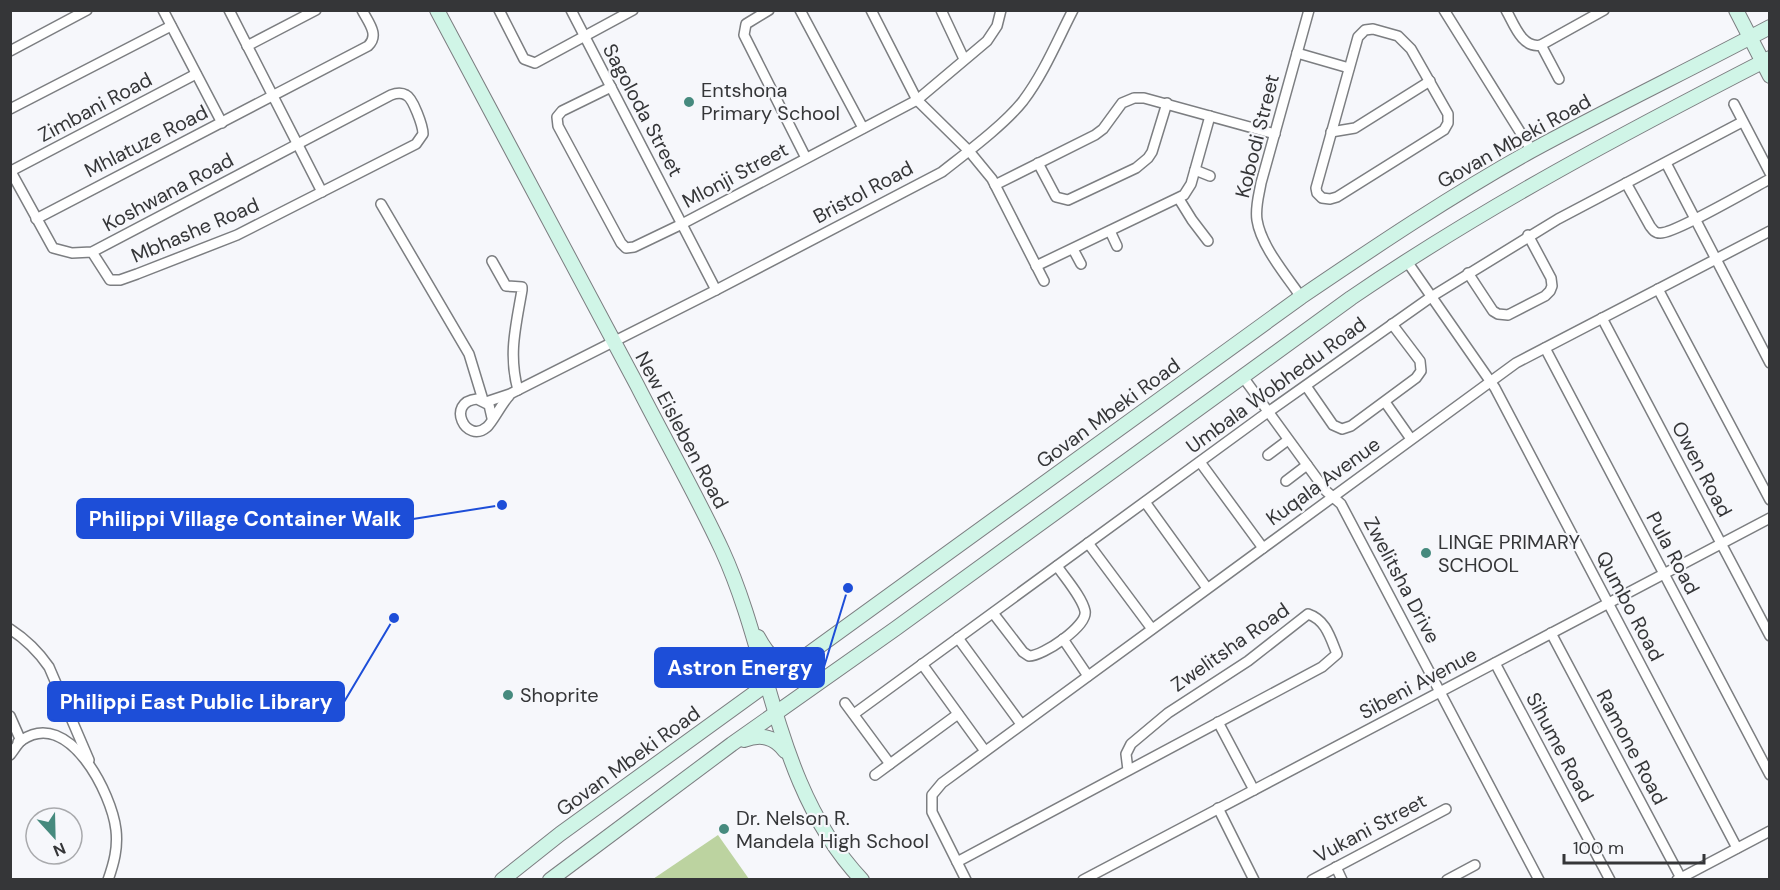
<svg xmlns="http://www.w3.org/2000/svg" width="1780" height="890" viewBox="0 0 1780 890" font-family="'DM Sans',sans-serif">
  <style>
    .green { fill: #bcd3a0 }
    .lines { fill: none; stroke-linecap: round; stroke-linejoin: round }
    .street-casing { stroke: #7c7e81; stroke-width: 12 }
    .secondary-casing { stroke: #7c7e81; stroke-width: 16 }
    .street { stroke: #fff; stroke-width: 9 }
    .secondary { stroke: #d0f5e7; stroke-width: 14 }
    .poi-dot { fill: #468a7e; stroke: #f6f7fb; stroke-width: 2 }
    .labels { text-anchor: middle; stroke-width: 4.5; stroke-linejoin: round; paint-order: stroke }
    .poi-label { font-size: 20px; fill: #353638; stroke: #f6f7fb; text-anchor: start }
    .street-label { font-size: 20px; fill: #353638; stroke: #f6f7fb }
    .leader { fill: none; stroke: #1d4ed8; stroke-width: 2 }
    .callout-dot { fill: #1d4ed8; stroke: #f6f7fb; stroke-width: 2 }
    .callout { fill: #1d4ed8; stroke: #1d4ed8; stroke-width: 2 }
    .callout-label { font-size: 21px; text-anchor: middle; font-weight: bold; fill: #fff }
  </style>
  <rect width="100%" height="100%" fill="#f6f7fb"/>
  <path class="green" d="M 718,835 L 749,879 L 653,879 Z"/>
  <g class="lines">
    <defs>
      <g id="street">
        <path d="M 163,10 L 222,123"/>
        <path d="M 229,10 L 322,192"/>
        <path d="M 499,10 L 524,59 L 535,63 L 633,10"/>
        <path d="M 571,10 L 716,290"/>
        <path d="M 769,10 L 746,24 L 744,35 L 806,158"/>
        <path d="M 800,10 L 863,128"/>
        <path d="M 871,10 L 917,100 L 969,151 L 992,179 L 1044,281"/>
        <path d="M 941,10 L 964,59"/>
        <path d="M 1444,10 L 1532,151"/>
        <path d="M 1506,10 C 1514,24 1522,49 1541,45 L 1604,10"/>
        <path d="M 1373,29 L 1398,36 L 1411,49 L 1448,114 L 1448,123 L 1444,130 L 1337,197 L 1330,199 L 1322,198 L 1317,193 L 1316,188 L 1358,37 L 1365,30 Z"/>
        <path d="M 1541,45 L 1559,79"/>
        <path d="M 247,46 L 316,10"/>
        <path d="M 10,51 L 87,10"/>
        <path d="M 1297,53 L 1349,68"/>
        <path d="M 611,87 L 562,111 L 557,117 L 558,126 L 621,243 L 626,248 L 634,247 L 682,224 L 917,100 L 987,41 L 997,26 L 1001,10"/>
        <path d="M 1734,104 L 1770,173"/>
        <path d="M 10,109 L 171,26"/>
        <path d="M 1331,132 L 1355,128 L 1430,81"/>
        <path d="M 1038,163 L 1056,197 L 1068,200 L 1136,168 L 1148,158 L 1152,152 L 1167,103"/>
        <path d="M 1666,163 L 1770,363"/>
        <path d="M 10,170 L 53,248 L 72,253 L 92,252 L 391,95 C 396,93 401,92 406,95 C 413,98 423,126 423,134 L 416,144 L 237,235 L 137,274 L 120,280 L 110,280 L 92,252"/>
        <path d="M 1195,170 L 1210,176"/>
        <path d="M 11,171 L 196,74"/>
        <path d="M 1626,183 L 1650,226 C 1653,230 1655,233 1660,233 C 1674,234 1752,188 1770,179"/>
        <path d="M 995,185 L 1095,135 L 1103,129 L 1122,103 L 1134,98 L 1144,98 L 1275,134"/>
        <path d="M 1179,199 L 1192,220 L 1208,241"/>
        <path d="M 381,204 L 469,354 L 483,400"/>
        <path d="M 36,219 L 368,46 C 380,35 368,22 362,10"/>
        <path d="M 1110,231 L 1117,246"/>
        <path d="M 1073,249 L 1081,264"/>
        <path d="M 1406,260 L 1495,388 L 1737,848"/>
        <path d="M 492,261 L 506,286 L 522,287 L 522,290 C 516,326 508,354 518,390"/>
        <path d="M 1036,266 L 1184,195 L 1191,184 L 1210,116"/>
        <path d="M 1468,273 L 1493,311 L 1498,314 L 1508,315 L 1545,296 L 1550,291 L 1552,286 L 1551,278 L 1528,235"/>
        <path d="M 1658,289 L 1770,500"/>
        <path d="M 1301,297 C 1286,275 1261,246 1257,220 C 1255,207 1259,195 1261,183 L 1309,10"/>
        <path d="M 1602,318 L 1770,636"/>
        <path d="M 1545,348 L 1770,775"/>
        <path d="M 1243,377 L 1326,491 L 1341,504 L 1539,880"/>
        <path d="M 1306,386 L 1333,425 L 1342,429 L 1351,426 L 1416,378 L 1421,371 L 1420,361 L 1392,324"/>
        <path d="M 486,402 L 510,394 L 716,290 L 942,172 C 966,153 1004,125 1023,101 C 1044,73 1057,41 1073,10"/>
        <path d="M 1385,402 L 1411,439"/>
        <path d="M 492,418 L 489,405 L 477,399 C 445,402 466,445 487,427 C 492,423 502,403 509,396"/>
        <path d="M 1268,455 L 1288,440"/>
        <path d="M 1200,462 L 1263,548"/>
        <path d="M 1286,481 L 1307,465"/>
        <path d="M 1145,502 L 1207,588"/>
        <path d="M 1088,543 L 1152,629"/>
        <path d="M 993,613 L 1023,652 L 1029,656 C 1043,656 1088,626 1085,611 C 1082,597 1065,578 1057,566"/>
        <path d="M 10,629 C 27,640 38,651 49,667 L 89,760"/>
        <path d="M 1551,633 L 1682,880"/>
        <path d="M 958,638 L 1021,724"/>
        <path d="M 1063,639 L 1088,676"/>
        <path d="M 1495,663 L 1610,880"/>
        <path d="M 922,664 L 985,751"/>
        <path d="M 845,703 L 890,764"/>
        <path d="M 854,714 L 1261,417 L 1431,297 L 1558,219 L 1742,122"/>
        <path d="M 10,716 L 21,741 L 18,742"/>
        <path d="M 1218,722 L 1254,790"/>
        <path d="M 10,755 C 14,750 18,743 22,740 C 69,708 112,794 116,830 C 118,848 114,863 108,880"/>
        <path d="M 875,775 L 958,714"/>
        <path d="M 1218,808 L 1254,880"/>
        <path d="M 957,862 L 1322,667 L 1337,654 C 1330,637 1326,620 1308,614 L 1248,661 L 1168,713 L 1131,744 L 1126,754 L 1128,770"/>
        <path d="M 1336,867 L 1342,880"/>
        <path d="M 966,880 L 932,812 L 932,795 L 942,783 L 1516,363 L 1770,231"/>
        <path d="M 1083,880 L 1770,518"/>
        <path d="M 1312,880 L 1446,809"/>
        <path d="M 1447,880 L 1475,865"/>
        <path d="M 1677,880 L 1770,831"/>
      </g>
      <g id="secondary">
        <path d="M 437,10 C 504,135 571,260 637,385 C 665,440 696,494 722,550 C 772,659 775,788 862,880"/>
        <path d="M 1736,10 L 1770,76"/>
        <path d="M 758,637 C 770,659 775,662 800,660"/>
        <path d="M 744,740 C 760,734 774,736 785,751"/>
        <path d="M 502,880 L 560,834 L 1301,297 C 1376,246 1452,195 1531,151 C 1610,108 1691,69 1770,27"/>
        <path d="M 550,880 L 732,744 L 895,629 L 1351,298 C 1484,207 1626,132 1770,58"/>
      </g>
    </defs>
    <use href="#street" class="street-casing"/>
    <use href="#secondary" class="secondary-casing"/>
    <use href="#street" class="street"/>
    <use href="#secondary" class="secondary"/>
  </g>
  <g class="poi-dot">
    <circle cx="689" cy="102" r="6"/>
    <circle cx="1426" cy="553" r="6"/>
    <circle cx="508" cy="695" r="6"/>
    <circle cx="724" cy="829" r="6"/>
  </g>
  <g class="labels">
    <g class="poi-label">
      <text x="701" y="97">Entshona<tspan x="701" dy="23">Primary School</tspan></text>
      <text x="1438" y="549">LINGE PRIMARY<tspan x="1438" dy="23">SCHOOL</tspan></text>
      <text x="520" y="702">Shoprite</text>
      <text x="736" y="825">Dr. Nelson R.<tspan x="736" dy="23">Mandela High School</tspan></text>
    </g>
    <g class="street-label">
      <text transform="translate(95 107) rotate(-28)" y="7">Zimbani Road</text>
      <text transform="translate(643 110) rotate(62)" y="7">Sagoloda Street</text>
      <text transform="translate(1257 136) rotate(-76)" y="7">Kobodi Street</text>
      <text transform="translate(146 141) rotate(-27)" y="7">Mhlatuze Road</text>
      <text transform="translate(1514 141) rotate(-29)" y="7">Govan Mbeki Road</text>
      <text transform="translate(735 175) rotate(-28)" y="7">Mlonji Street</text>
      <text transform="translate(168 192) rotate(-28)" y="7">Koshwana Road</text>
      <text transform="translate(863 192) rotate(-28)" y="7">Bristol Road</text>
      <text transform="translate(195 230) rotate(-23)" y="7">Mbhashe Road</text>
      <text transform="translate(1276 385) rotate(-36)" y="7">Umbala Wobhedu Road</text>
      <text transform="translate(1108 413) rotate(-36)" y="7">Govan Mbeki Road</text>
      <text transform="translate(682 430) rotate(62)" y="7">New Eisleben Road</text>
      <text transform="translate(1702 469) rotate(62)" y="7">Owen Road</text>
      <text transform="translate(1323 481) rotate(-36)" y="7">Kuqala Avenue</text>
      <text transform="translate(1673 553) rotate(62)" y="7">Pula Road</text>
      <text transform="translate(1402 580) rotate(62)" y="7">Zwelitsha Drive</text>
      <text transform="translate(1630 606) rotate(62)" y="7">Qumbo Road</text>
      <text transform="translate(1230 647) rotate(-35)" y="7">Zwelitsha Road</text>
      <text transform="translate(1418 683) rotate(-28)" y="7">Sibeni Avenue</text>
      <text transform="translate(1560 747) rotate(62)" y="7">Sihume Road</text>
      <text transform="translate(1632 747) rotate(62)" y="7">Ramone Road</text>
      <text transform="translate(628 761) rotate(-36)" y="7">Govan Mbeki Road</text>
      <text transform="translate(1370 828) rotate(-28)" y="7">Vukani Street</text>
    </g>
  </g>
  <path class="leader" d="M502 505L413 519M848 588L824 667M394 618L344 702"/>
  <g class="callout-dot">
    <circle cx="502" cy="505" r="6"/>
    <circle cx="848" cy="588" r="6"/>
    <circle cx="394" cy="618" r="6"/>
  </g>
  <g class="callout">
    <rect x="77" y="499" width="336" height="39" rx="6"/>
    <rect x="655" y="648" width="169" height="39" rx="6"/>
    <rect x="48" y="682" width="296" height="39" rx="6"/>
  </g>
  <g class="callout-label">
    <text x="245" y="526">Philippi Village Container Walk</text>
    <text x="740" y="675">Astron Energy</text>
    <text x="196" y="709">Philippi East Public Library</text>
  </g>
  <rect width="1780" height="890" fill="none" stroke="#353638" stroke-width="24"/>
  <g transform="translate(54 836) rotate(158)"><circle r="28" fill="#f6f7fb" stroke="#a9aaad" stroke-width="1.5"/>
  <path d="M0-4.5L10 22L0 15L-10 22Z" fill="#468a7e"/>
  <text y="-9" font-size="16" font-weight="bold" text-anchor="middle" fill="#353638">N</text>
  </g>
  <path d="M1564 854v9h140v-9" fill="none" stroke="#353638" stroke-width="3"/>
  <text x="1573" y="854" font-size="18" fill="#353638" stroke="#f6f7fb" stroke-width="4.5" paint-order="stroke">100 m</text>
</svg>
